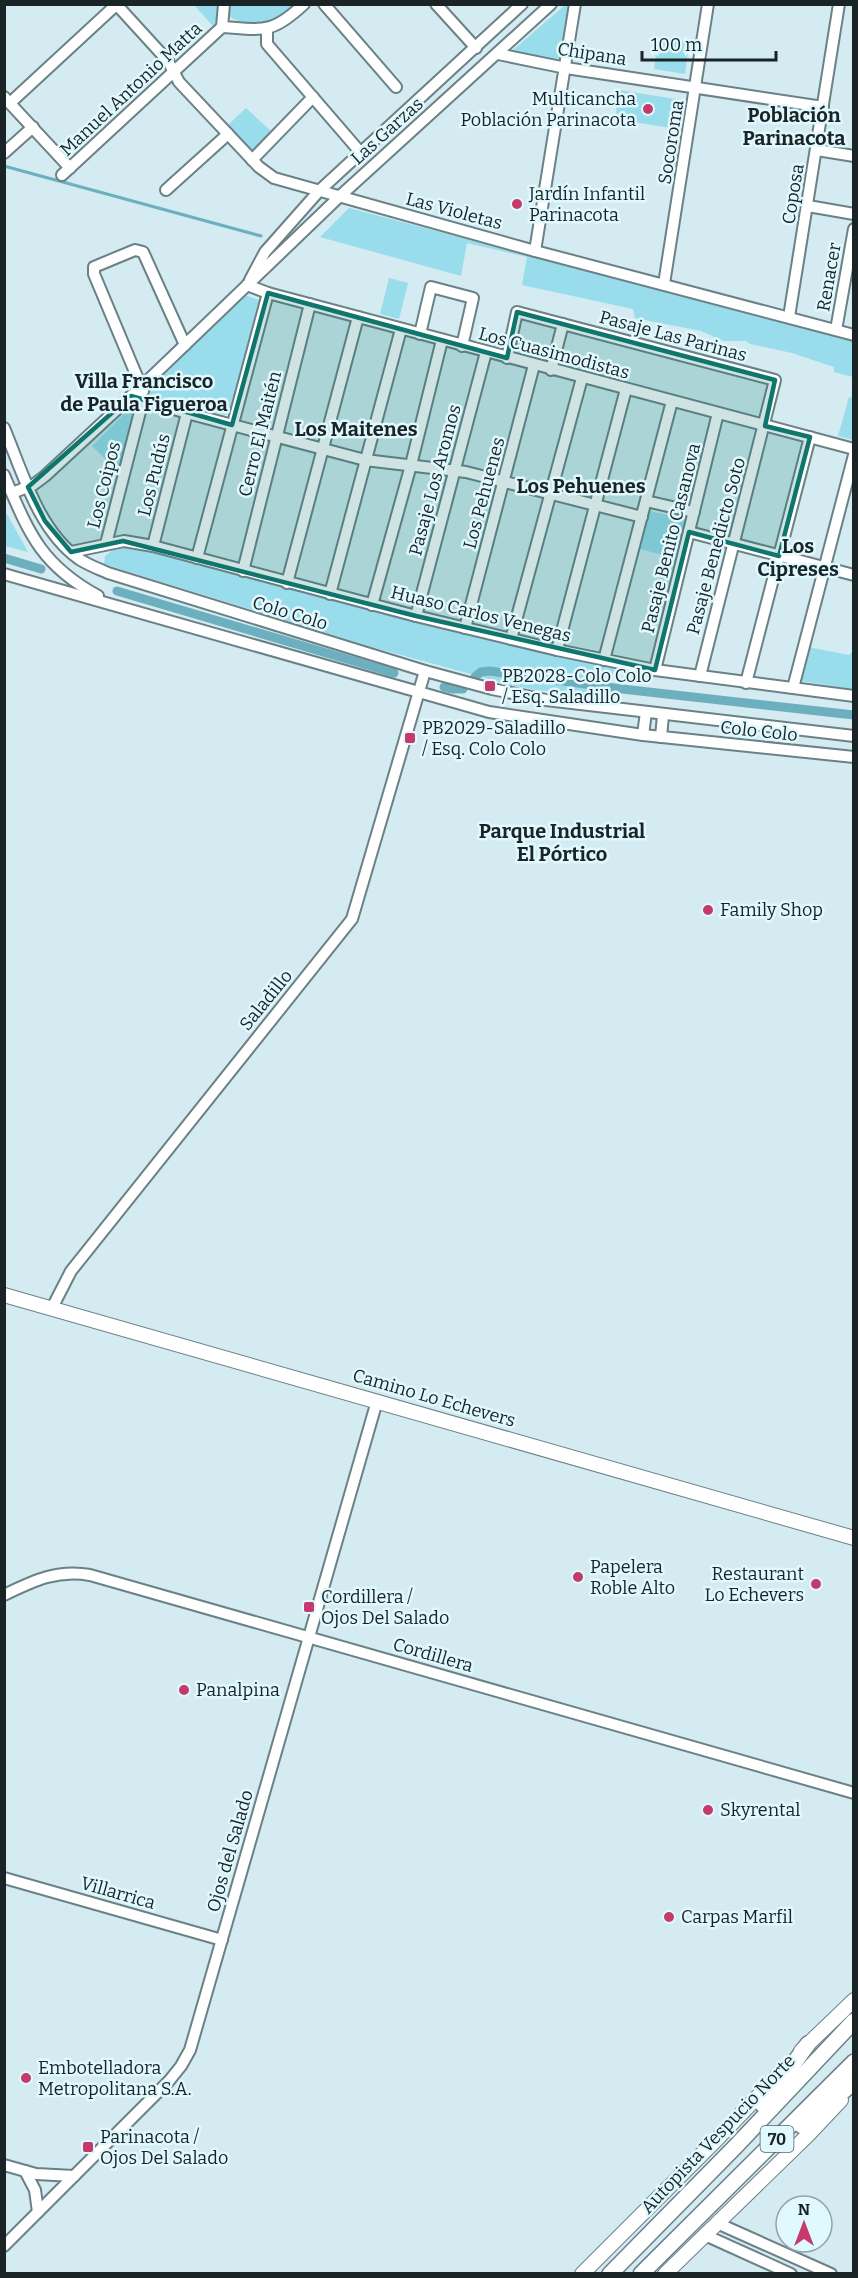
<svg xmlns="http://www.w3.org/2000/svg" width="858" height="2278" viewBox="0 0 858 2278" font-family="Bitter,serif">
  <style>
    .green { fill: #99dcec }
    .lines { fill: none; stroke-linecap: round; stroke-linejoin: round }
    .stream { stroke: #6cb0bf; stroke-width: 3 }
    .canal { stroke: #6cb0bf; stroke-width: 9 }
    .minor-casing { stroke: #6b8186; stroke-width: 14 }
    .major-casing { stroke: #6b8186; stroke-width: 16 }
    .highway-casing { stroke: #6b8186; stroke-width: 18 }
    .minor { stroke: #fff; stroke-width: 10 }
    .major { stroke: #fff; stroke-width: 14 }
    .highway { stroke: #fff; stroke-width: 15 }
    .marked { fill: #0f766e; fill-opacity: 0.2; stroke: #0f766e; stroke-width: 4.5; stroke-linejoin: round }
    .poi-dot { fill: #c63a6b; stroke: #e0f9fe; stroke-width: 2 }
    .labels { text-anchor: middle; stroke-width: 5; stroke-linejoin: round; paint-order: stroke }
    .shield { fill: #e0f9fe; stroke: #556366; stroke-width: 1.5 }
    .shield-label { font-size: 16px; font-weight: bold; fill: #1a2325 }
    .street-label { font-size: 18px; fill: #1a2325; stroke: #e0f9fe }
    .poi-label { font-size: 18px; fill: #1a2325; stroke: #e0f9fe; text-anchor: start }
    .neighbourhood-label { font-size: 20px; font-weight: bold; fill: #1a2325; stroke: #e0f9fe }
  </style>
  <rect width="100%" height="100%" fill="#d3ebf1"/>
  <g class="green">
    <path d="M 194,5 L 219,5 L 218,21 L 213,26 Z"/>
    <path d="M 230,5 L 296,5 C 280,19 274,23 252,22 C 242,22 237,22 229,16 Z"/>
    <path d="M 565,5 L 570,7 L 563,64 L 515,56 L 512,51 Z"/>
    <path d="M 658,37 L 689,42 L 685,74 L 654,69 Z"/>
    <path d="M 619,90 L 682,100 L 677,129 L 615,119 Z"/>
    <path d="M 246,108 L 272,132 L 249,153 L 226,127 Z"/>
    <path d="M 349,208 L 853,341 L 853,377 L 834,372 L 834,367 L 792,353 L 750,344 L 746,341 L 724,341 L 701,331 L 635,318 L 633,309 L 522,285 L 527,257 L 467,243 L 461,276 L 320,237 Z"/>
    <path d="M 389,278 L 408,283 L 399,319 L 380,314 Z"/>
    <path d="M 245,295 L 259,300 L 230,413 L 225,415 L 151,396 L 148,391 Z"/>
    <path d="M 849,397 L 853,398 L 853,440 L 838,436 Z"/>
    <path d="M 131,407 L 135,408 L 119,472 L 92,446 Z"/>
    <path d="M 650,511 L 688,520 L 678,559 L 640,549 Z"/>
    <path d="M 7,514 L 28,552 L 5,546 L 5,515 Z"/>
    <path d="M 131,547 L 615,668 L 606,697 L 537,690 L 511,685 L 372,647 L 104,564 L 105,556 L 113,550 Z"/>
    <path d="M 808,647 L 849,655 L 853,651 L 853,689 L 801,681 Z"/>
  </g>
  <g class="lines">
    <path class="stream" d="M 4,166 L 261,236"/>
    <g class="canal">
      <path d="M 4,558 L 41,569"/>
      <path d="M 117,591 L 394,673"/>
      <path d="M 475,677 L 481,672 L 490,671 L 622,689 L 854,715"/>
      <path d="M 444,687 L 453,689 L 463,689"/>
    </g>
    <defs>
      <g id="minor">
        <path d="M 116,4 L 168,61 L 179,82 L 259,167 L 274,178 L 535,251 L 854,335"/>
        <path d="M 324,4 L 396,87"/>
        <path d="M 436,4 L 476,48"/>
        <path d="M 222,27 C 264,30 272,34 304,4"/>
        <path d="M 267,29 L 267,44 L 361,153"/>
        <path d="M 498,54 L 566,68 L 823,107"/>
        <path d="M 4,97 L 70,168"/>
        <path d="M 10,103 L 116,5"/>
        <path d="M 817,150 L 854,156"/>
        <path d="M 4,153 L 33,127"/>
        <path d="M 252,160 L 313,97"/>
        <path d="M 62,175 L 222,27 L 224,4"/>
        <path d="M 166,190 L 228,134"/>
        <path d="M 808,206 L 854,214"/>
        <path d="M 535,251 L 575,4"/>
        <path d="M 250,280 L 265,252 L 319,191 L 522,4"/>
        <path d="M 664,284 L 708,4"/>
        <path d="M 247,285 L 268,293 L 854,449"/>
        <path d="M 789,317 L 839,4"/>
        <path d="M 836,330 L 854,229"/>
        <path d="M 420,334 L 431,287 L 473,298 L 462,346"/>
        <path d="M 507,358 L 517,312 L 775,380 L 700,676"/>
        <path d="M 551,370 L 563,324"/>
        <path d="M 143,391 L 94,274 L 94,267 L 135,250 L 143,252 L 185,345"/>
        <path d="M 131,396 L 187,413 L 365,460 L 466,472 L 642,517"/>
        <path d="M 4,428 C 23,473 38,530 79,559 C 88,565 99,569 108,573 L 425,671 L 492,689 L 546,700 L 854,736"/>
        <path d="M 4,475 C 29,533 40,564 98,596"/>
        <path d="M 12,493 L 33,485 L 45,476 L 140,388 L 339,197 L 551,4"/>
        <path d="M 646,501 L 694,512"/>
        <path d="M 689,532 L 854,575"/>
        <path d="M 106,544 L 143,400"/>
        <path d="M 153,546 L 187,413"/>
        <path d="M 71,552 L 124,541 L 153,546 L 416,616 L 557,650 L 655,670 L 854,696"/>
        <path d="M 197,558 L 268,293"/>
        <path d="M 243,571 L 310,304"/>
        <path d="M 4,574 L 489,712 L 643,735 L 854,757"/>
        <path d="M 287,583 L 358,317"/>
        <path d="M 330,594 L 401,329"/>
        <path d="M 372,605 L 411,465 L 442,340"/>
        <path d="M 416,616 L 486,352"/>
        <path d="M 465,628 L 534,365"/>
        <path d="M 511,639 L 582,378"/>
        <path d="M 557,650 L 626,389"/>
        <path d="M 604,660 L 672,401"/>
        <path d="M 655,670 L 718,413"/>
        <path d="M 746,683 L 810,437"/>
        <path d="M 793,688 L 854,455"/>
        <path d="M 643,735 L 646,712"/>
        <path d="M 661,737 L 663,715"/>
        <path d="M 52,1308 L 71,1271 L 352,919 L 425,671"/>
        <path d="M 4,1595 C 33,1581 57,1569 90,1575 L 854,1793"/>
        <path d="M 4,1878 L 222,1940"/>
        <path d="M 4,2165 L 36,2174 L 74,2176"/>
        <path d="M 25,2171 L 35,2190 L 38,2212"/>
        <path d="M 717,2223 L 831,2274"/>
        <path d="M 705,2235 L 791,2274"/>
        <path d="M 4,2246 L 169,2081 L 181,2066 L 190,2050 L 377,1401"/>
      </g>
      <g id="major">
        <path d="M 4,1295 L 854,1538"/>
        <path d="M 801,2051 L 854,2000"/>
        <path d="M 582,2274 L 718,2138 L 782,2071"/>
        <path d="M 665,2274 L 809,2134 L 841,2100"/>
      </g>
      <g id="highway">
        <path d="M 763,2105 L 808,2044"/>
        <path d="M 802,2126 L 854,2082"/>
        <path d="M 610,2274 L 736,2146 L 854,2021"/>
        <path d="M 641,2274 L 854,2062"/>
      </g>
    </defs>
    <use href="#minor" class="minor-casing"/>
    <use href="#major" class="major-casing"/>
    <use href="#highway" class="highway-casing"/>
    <use href="#minor" class="minor"/>
    <use href="#major" class="major"/>
    <use href="#highway" class="highway"/>
  </g>
  <path class="marked" d="M 268,293 L 507,358 L 517,312 L 775,380 L 765,426 L 810,437 L 779,556 L 689,532 L 655,670 L 416,616 L 123,541 L 71,552 L 45,521 L 28,487 L 131,396 L 232,425 Z"/>
  <g class="poi-dot">
    <circle cx="648" cy="109" r="6"/>
    <circle cx="517" cy="204" r="6"/>
    <rect x="484" y="680" width="12" height="12" rx="3"/>
    <rect x="404" y="732" width="12" height="12" rx="3"/>
    <circle cx="708" cy="910" r="6"/>
    <circle cx="578" cy="1577" r="6"/>
    <circle cx="816" cy="1584" r="6"/>
    <rect x="303" y="1601" width="12" height="12" rx="3"/>
    <circle cx="184" cy="1690" r="6"/>
    <circle cx="708" cy="1810" r="6"/>
    <circle cx="669" cy="1917" r="6"/>
    <circle cx="26" cy="2078" r="6"/>
    <rect x="82" y="2141" width="12" height="12" rx="3"/>
  </g>
  <g class="labels">
    <rect class="shield" x="760.5" y="2126" width="33" height="26" rx="4.5"/>
    <g class="shield-label">
      <text x="777" y="2145">70</text>
    </g>
    <g class="street-label">
      <text transform="translate(592 54) rotate(9)" y="6">Chipana</text>
      <text transform="translate(131 89) rotate(-43)" y="6">Manuel Antonio Matta</text>
      <text transform="translate(387 131) rotate(-42)" y="6">Las Garzas</text>
      <text transform="translate(671 142) rotate(-81)" y="6">Socoroma</text>
      <text transform="translate(793 194) rotate(-81)" y="6">Coposa</text>
      <text transform="translate(454 211) rotate(15)" y="6">Las Violetas</text>
      <text transform="translate(829 277) rotate(-80)" y="6">Renacer</text>
      <text transform="translate(673 336) rotate(15)" y="6">Pasaje Las Parinas</text>
      <text transform="translate(554 353) rotate(15)" y="6">Los Cuasimodistas</text>
      <text transform="translate(260 434) rotate(-76)" y="6">Cerro El Maitén</text>
      <text transform="translate(154 475) rotate(-76)" y="6">Los Pudús</text>
      <text transform="translate(435 480) rotate(-75)" y="6">Pasaje Los Aromos</text>
      <text transform="translate(104 485) rotate(-76)" y="6">Los Coipos</text>
      <text transform="translate(484 493) rotate(-75)" y="6">Los Pehuenes</text>
      <text transform="translate(671 538) rotate(-76)" y="6">Pasaje Benito Casanova</text>
      <text transform="translate(716 546) rotate(-75)" y="6">Pasaje Benedicto Soto</text>
      <text transform="translate(290 613) rotate(17)" y="6">Colo Colo</text>
      <text transform="translate(481 614) rotate(14)" y="6">Huaso Carlos Venegas</text>
      <text transform="translate(759 731) rotate(6)" y="6">Colo Colo</text>
      <text transform="translate(266 1000) rotate(-51)" y="6">Saladillo</text>
      <text transform="translate(434 1398) rotate(16)" y="6">Camino Lo Echevers</text>
      <text transform="translate(433 1655) rotate(16)" y="6">Cordillera</text>
      <text transform="translate(230 1851) rotate(-74)" y="6">Ojos del Salado</text>
      <text transform="translate(118 1893) rotate(16)" y="6">Villarrica</text>
      <text transform="translate(718 2134) rotate(-46)" y="6">Autopista Vespucio Norte</text>
    </g>
    <g class="poi-label">
      <text x="636" y="105" text-anchor="end">Multicancha<tspan x="636" dy="21">Población Parinacota</tspan></text>
      <text x="529" y="200">Jardín Infantil<tspan x="529" dy="21">Parinacota</tspan></text>
      <text x="502" y="682">PB2028-Colo Colo<tspan x="502" dy="21">/ Esq. Saladillo</tspan></text>
      <text x="422" y="734">PB2029-Saladillo<tspan x="422" dy="21">/ Esq. Colo Colo</tspan></text>
      <text x="720" y="916">Family Shop</text>
      <text x="590" y="1573">Papelera<tspan x="590" dy="21">Roble Alto</tspan></text>
      <text x="804" y="1580" text-anchor="end">Restaurant<tspan x="804" dy="21">Lo Echevers</tspan></text>
      <text x="321" y="1603">Cordillera /<tspan x="321" dy="21">Ojos Del Salado</tspan></text>
      <text x="196" y="1696">Panalpina</text>
      <text x="720" y="1816">Skyrental</text>
      <text x="681" y="1923">Carpas Marfil</text>
      <text x="38" y="2074">Embotelladora<tspan x="38" dy="21">Metropolitana S.A.</tspan></text>
      <text x="100" y="2143">Parinacota /<tspan x="100" dy="21">Ojos Del Salado</tspan></text>
    </g>
    <g class="neighbourhood-label">
      <text x="794" y="122">Población<tspan x="794" dy="23">Parinacota</tspan></text>
      <text x="144" y="388">Villa Francisco<tspan x="144" dy="23">de Paula Figueroa</tspan></text>
      <text x="356" y="436">Los Maitenes</text>
      <text x="581" y="493">Los Pehuenes</text>
      <text x="798" y="553">Los<tspan x="798" dy="23">Cipreses</tspan></text>
      <text x="562" y="838">Parque Industrial<tspan x="562" dy="23">El Pórtico</tspan></text>
    </g>
  </g>
  <rect width="858" height="2278" fill="none" stroke="#1a2325" stroke-width="12"/>
  <g transform="translate(804 2224)"><circle r="28" fill="#e0f9fe" stroke="#91a3a7" stroke-width="1.5"/>
  <path d="M0-4.5L10 22L0 15L-10 22Z" fill="#c63a6b"/>
  <text y="-9" font-size="16" font-weight="bold" text-anchor="middle" fill="#1a2325">N</text>
  </g>
  <path d="M642 51v9h134v-9" fill="none" stroke="#1a2325" stroke-width="3"/>
  <text x="651" y="51" font-size="18" fill="#1a2325" stroke="#e0f9fe" stroke-width="4.5" paint-order="stroke">100 m</text>
</svg>
